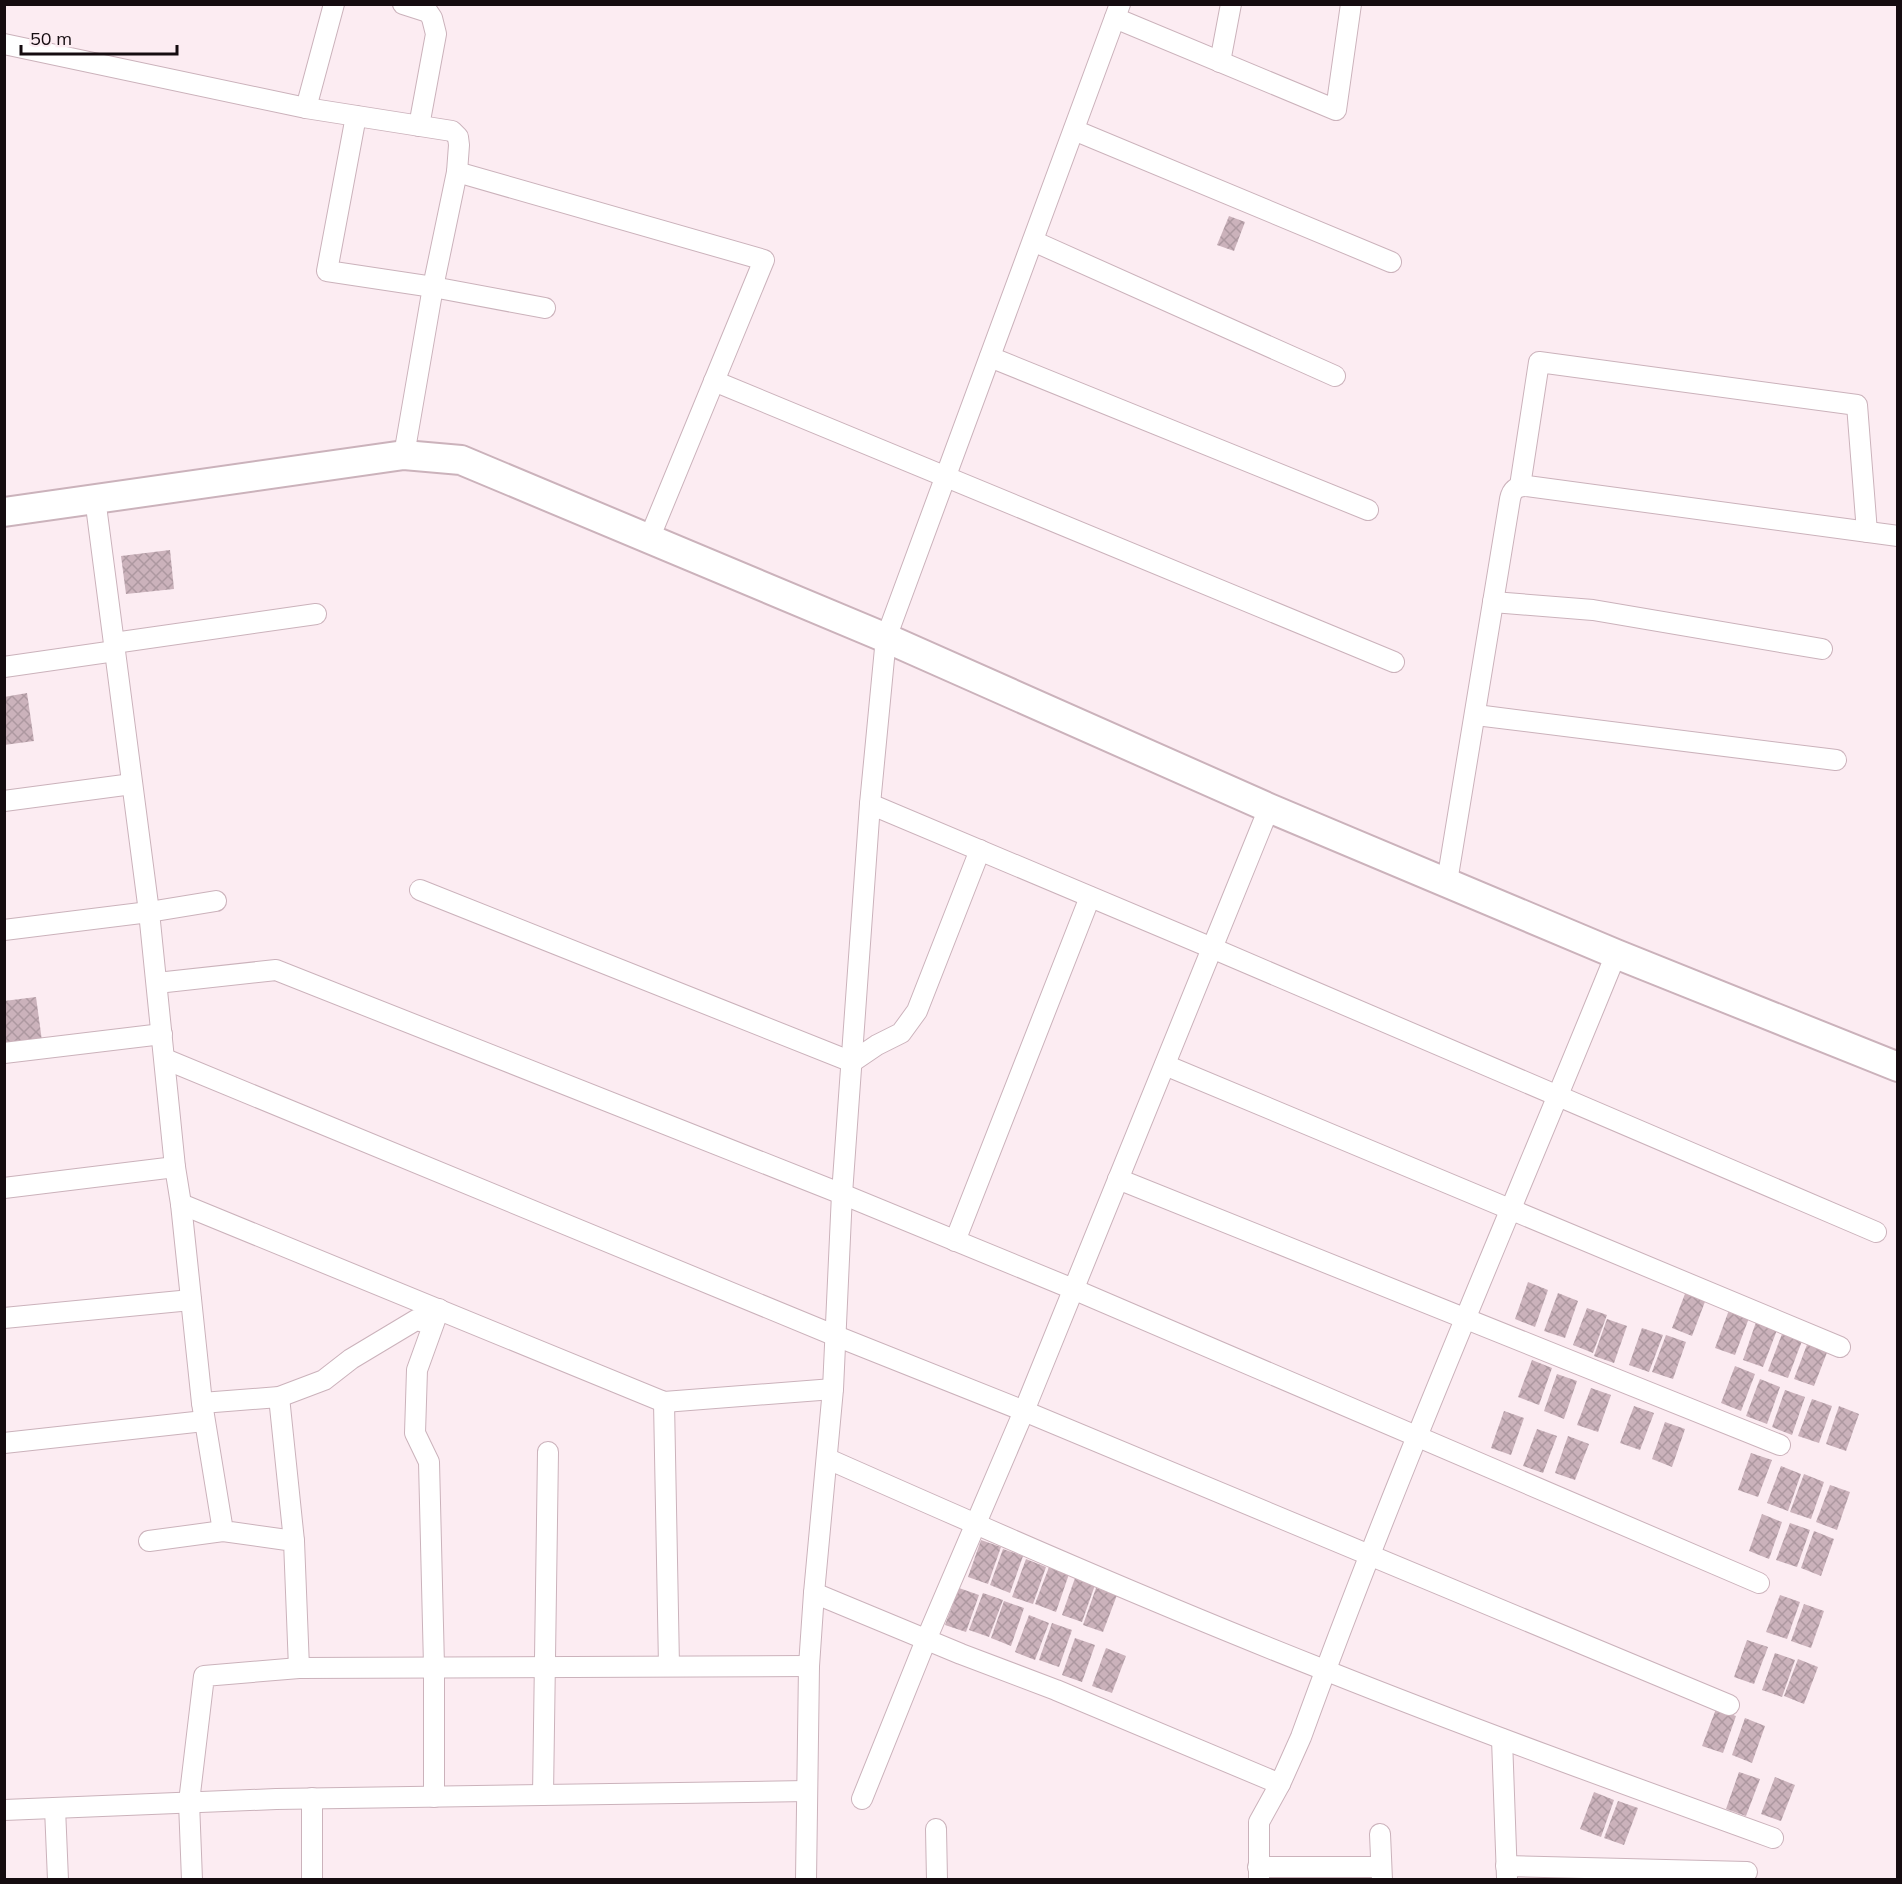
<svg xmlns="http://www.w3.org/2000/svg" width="1902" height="1884" viewBox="0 0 1902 1884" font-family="Mulish,sans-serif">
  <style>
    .building { fill: url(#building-cross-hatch) }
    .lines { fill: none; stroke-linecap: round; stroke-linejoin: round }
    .minor-casing { stroke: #cbb2bb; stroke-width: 22 }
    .secondary-casing { stroke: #cbb2bb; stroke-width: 32 }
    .minor { stroke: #fff; stroke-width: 20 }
    .secondary { stroke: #fff; stroke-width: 28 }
  </style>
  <defs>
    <pattern id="building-cross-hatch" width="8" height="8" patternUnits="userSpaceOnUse" patternTransform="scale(1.5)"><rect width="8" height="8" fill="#cbb2bb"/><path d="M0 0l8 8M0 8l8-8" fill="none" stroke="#ad98a0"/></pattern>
  </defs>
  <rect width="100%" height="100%" fill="#fcecf2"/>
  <g class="building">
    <path d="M 1229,216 L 1245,222 L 1234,251 L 1217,245 Z"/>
    <path d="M 170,550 L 174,589 L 126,594 L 121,556 Z"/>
    <path d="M 27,693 L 34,741 L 4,745 L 4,697 Z"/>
    <path d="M 36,997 L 42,1041 L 6,1045 L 4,1001 Z"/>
    <path d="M 1528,1282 L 1548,1290 L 1535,1327 L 1515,1319 Z"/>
    <path d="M 1686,1291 L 1706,1299 L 1692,1336 L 1672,1328 Z"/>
    <path d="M 1558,1293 L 1578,1301 L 1565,1338 L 1544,1331 Z"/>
    <path d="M 1587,1308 L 1607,1315 L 1593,1353 L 1573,1345 Z"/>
    <path d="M 1729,1310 L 1749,1318 L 1735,1355 L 1715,1348 Z"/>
    <path d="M 1607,1319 L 1627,1326 L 1614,1363 L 1594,1356 Z"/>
    <path d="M 1756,1322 L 1777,1330 L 1763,1367 L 1743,1360 Z"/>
    <path d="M 1642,1328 L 1663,1335 L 1649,1372 L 1629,1365 Z"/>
    <path d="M 1782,1334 L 1802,1341 L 1788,1378 L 1768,1371 Z"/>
    <path d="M 1666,1335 L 1686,1342 L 1673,1379 L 1652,1372 Z"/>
    <path d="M 1808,1342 L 1828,1350 L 1814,1386 L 1794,1379 Z"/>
    <path d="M 1532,1360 L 1552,1368 L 1539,1405 L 1518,1397 Z"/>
    <path d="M 1735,1366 L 1755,1374 L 1741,1411 L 1721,1403 Z"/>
    <path d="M 1557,1374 L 1577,1381 L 1564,1419 L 1544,1411 Z"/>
    <path d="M 1760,1379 L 1780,1387 L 1767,1424 L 1746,1416 Z"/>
    <path d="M 1591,1388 L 1611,1395 L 1598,1432 L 1577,1425 Z"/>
    <path d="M 1785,1390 L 1805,1397 L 1792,1435 L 1772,1427 Z"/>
    <path d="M 1812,1399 L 1832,1406 L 1819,1443 L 1798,1436 Z"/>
    <path d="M 1634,1406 L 1654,1413 L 1640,1450 L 1620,1443 Z"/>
    <path d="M 1839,1406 L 1859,1414 L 1846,1451 L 1826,1444 Z"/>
    <path d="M 1504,1411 L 1524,1418 L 1511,1455 L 1491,1448 Z"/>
    <path d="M 1665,1422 L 1685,1429 L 1672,1467 L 1652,1459 Z"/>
    <path d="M 1537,1429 L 1557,1436 L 1543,1473 L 1523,1466 Z"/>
    <path d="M 1568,1436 L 1589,1444 L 1575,1480 L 1555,1473 Z"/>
    <path d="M 1751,1453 L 1772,1460 L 1758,1497 L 1738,1490 Z"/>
    <path d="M 1781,1466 L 1801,1474 L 1788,1511 L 1767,1503 Z"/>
    <path d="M 1804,1474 L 1824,1482 L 1811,1519 L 1790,1512 Z"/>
    <path d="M 1830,1485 L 1850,1492 L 1837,1530 L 1816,1522 Z"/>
    <path d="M 1762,1514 L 1782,1522 L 1769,1559 L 1749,1551 Z"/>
    <path d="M 1790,1523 L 1810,1530 L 1797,1567 L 1776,1560 Z"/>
    <path d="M 1814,1531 L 1834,1539 L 1821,1576 L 1801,1568 Z"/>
    <path d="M 981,1540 L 1001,1547 L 988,1584 L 968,1577 Z"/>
    <path d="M 1003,1549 L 1023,1556 L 1010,1593 L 990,1585 Z"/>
    <path d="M 1026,1559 L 1046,1567 L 1033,1604 L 1012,1597 Z"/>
    <path d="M 1049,1567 L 1069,1574 L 1056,1612 L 1035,1604 Z"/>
    <path d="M 1075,1578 L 1095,1585 L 1082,1622 L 1062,1615 Z"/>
    <path d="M 959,1588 L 979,1595 L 966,1632 L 945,1625 Z"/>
    <path d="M 1096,1588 L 1117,1595 L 1103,1632 L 1083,1625 Z"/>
    <path d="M 983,1593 L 1003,1600 L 989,1637 L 969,1630 Z"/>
    <path d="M 1780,1595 L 1800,1602 L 1787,1639 L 1766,1632 Z"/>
    <path d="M 1004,1601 L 1024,1608 L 1011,1646 L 991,1638 Z"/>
    <path d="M 1804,1604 L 1824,1611 L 1811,1648 L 1791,1641 Z"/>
    <path d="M 1029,1615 L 1049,1623 L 1035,1660 L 1015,1652 Z"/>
    <path d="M 1052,1623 L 1072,1630 L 1059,1667 L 1039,1660 Z"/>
    <path d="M 1075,1638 L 1095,1645 L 1082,1682 L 1062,1675 Z"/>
    <path d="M 1747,1640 L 1768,1647 L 1754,1684 L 1734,1677 Z"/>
    <path d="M 1106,1648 L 1126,1656 L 1112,1693 L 1092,1686 Z"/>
    <path d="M 1775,1653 L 1795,1660 L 1782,1697 L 1762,1690 Z"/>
    <path d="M 1798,1659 L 1818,1667 L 1804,1704 L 1784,1696 Z"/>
    <path d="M 1716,1709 L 1736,1716 L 1723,1753 L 1702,1746 Z"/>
    <path d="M 1745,1718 L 1765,1726 L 1752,1763 L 1732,1755 Z"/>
    <path d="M 1739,1772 L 1760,1779 L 1746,1816 L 1726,1809 Z"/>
    <path d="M 1775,1777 L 1795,1785 L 1781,1821 L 1761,1814 Z"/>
    <path d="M 1594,1792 L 1614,1800 L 1601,1837 L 1580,1829 Z"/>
    <path d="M 1618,1801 L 1638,1808 L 1624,1845 L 1604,1838 Z"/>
  </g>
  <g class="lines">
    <defs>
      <g id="minor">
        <path d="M 403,4 L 428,12 L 432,18 L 436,34 L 419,126"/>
        <path d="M 1115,18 L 1336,110 L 1351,4"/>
        <path d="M 4,44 L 306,108 L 452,131 L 458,137 L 459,145 L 457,172 L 433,287 L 404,455"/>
        <path d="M 1220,62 L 1231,4"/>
        <path d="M 306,108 L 334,4"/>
        <path d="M 356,116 L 327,271 L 433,287 L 545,308"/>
        <path d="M 1074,130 L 1391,262"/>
        <path d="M 457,172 L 764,260 L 649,539"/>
        <path d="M 1033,241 L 1335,376"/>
        <path d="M 990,357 L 1368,510"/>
        <path d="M 714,381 L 1394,662"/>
        <path d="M 1520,486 L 1539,362 L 1857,405 L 1867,532"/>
        <path d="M 95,498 L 149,912 L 175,1167 L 181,1204 L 202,1403 L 223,1531 L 294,1541 L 299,1668 L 809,1666"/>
        <path d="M 1493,602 L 1593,610 L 1822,649"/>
        <path d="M 114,643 L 316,614"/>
        <path d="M 4,667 L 115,651"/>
        <path d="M 1476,715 L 1836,760"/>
        <path d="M 4,801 L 132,784"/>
        <path d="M 870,804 L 1212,948 L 1876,1232"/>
        <path d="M 1447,882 L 1510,499 C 1512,489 1517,486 1527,486 L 1898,536"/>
        <path d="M 420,890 L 852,1062 L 877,1045 L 901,1033 L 917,1011 L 980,850"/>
        <path d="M 4,930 L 149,912 L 216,901"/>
        <path d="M 157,983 L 276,970 L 842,1194 L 1073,1289 L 1759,1583"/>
        <path d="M 4,1053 L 162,1034"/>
        <path d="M 165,1059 L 836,1336 L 1024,1411 L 1729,1705"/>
        <path d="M 1165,1065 L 1840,1347"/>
        <path d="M 1118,1179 L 1780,1445"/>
        <path d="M 4,1188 L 175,1167"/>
        <path d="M 181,1204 L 664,1402 L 833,1389"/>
        <path d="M 955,1241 L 1090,897"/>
        <path d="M 4,1318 L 191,1300"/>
        <path d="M 279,1397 L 294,1541"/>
        <path d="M 664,1402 L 669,1666"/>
        <path d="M 202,1403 L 279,1397 L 324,1380 L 351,1359 L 416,1320 L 433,1324"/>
        <path d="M 4,1443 L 204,1421"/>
        <path d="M 828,1459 C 993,1532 1159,1605 1327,1671 C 1475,1730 1624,1784 1773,1838"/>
        <path d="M 149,1541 L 223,1531"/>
        <path d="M 814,1593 L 961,1654 L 1056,1690 L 1280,1784"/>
        <path d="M 1502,1739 L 1507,1878"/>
        <path d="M 543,1795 L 548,1452"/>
        <path d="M 434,1797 L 434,1666 L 429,1462 L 415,1433 L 417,1370 L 439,1309"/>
        <path d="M 312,1798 L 312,1880"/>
        <path d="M 862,1799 L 926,1640 L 1024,1411 L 1269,808"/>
        <path d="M 55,1808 L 58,1880"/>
        <path d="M 4,1810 L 276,1799 L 807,1791"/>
        <path d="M 936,1829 L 937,1880"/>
        <path d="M 1380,1834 L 1382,1880"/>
        <path d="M 1506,1866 L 1747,1872"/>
        <path d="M 1258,1867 L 1381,1867"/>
        <path d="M 192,1880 L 189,1802 L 204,1676 L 299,1668"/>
        <path d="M 806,1880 L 809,1666 L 814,1593 L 833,1389 L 842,1194 L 870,804 L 886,638 L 1120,4"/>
        <path d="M 1259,1880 L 1259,1822 L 1280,1784 L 1301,1737 C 1397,1472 1510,1215 1616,954"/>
      </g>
      <path id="secondary" d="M 4,512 L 404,455 L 461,460 L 886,638 L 1269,808 L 1616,954 L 1898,1067"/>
    </defs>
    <use href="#minor" class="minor-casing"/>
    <use href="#secondary" class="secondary-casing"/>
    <use href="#minor" class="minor"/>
    <use href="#secondary" class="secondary"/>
  </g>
  <rect width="1902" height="1884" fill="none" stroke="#150c10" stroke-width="12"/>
  <path d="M21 45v9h156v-9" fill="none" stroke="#150c10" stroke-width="3"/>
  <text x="30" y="45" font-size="18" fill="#150c10" stroke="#fcecf2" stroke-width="4.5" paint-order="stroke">50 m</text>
</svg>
